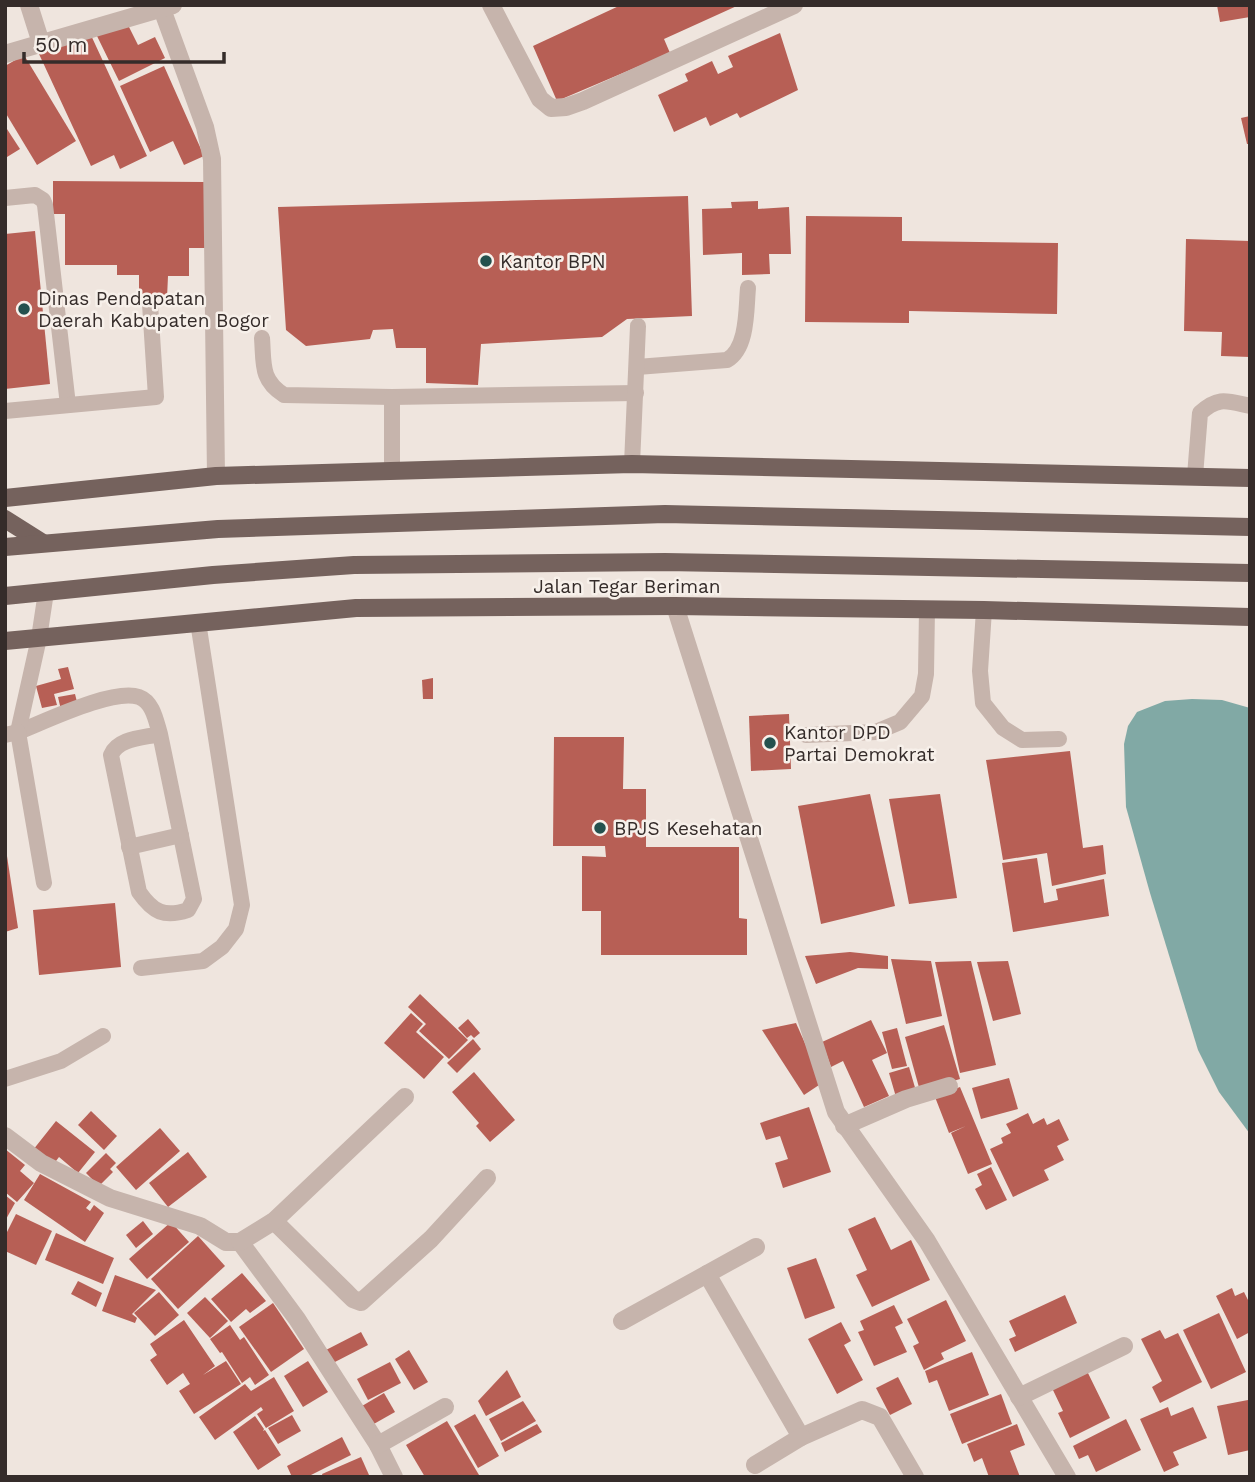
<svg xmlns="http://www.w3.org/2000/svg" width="1255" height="1482" viewBox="0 0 1255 1482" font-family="'Work Sans',sans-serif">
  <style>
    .water { fill: #81a9a5 }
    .building { fill: #b75f55 }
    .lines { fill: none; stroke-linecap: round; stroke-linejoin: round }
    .lane { stroke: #c6b4ac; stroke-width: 16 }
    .street { stroke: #c6b4ac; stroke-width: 18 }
    .primary { stroke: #75625d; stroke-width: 18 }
    .poi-dot { fill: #24514e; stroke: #f7f0ea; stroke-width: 2.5 }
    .labels { text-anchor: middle; stroke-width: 5; stroke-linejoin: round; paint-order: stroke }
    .poi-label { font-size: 19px; fill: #352c2a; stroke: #f7f0ea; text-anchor: start }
    .street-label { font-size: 19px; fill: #352c2a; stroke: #f7f0ea }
  </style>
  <rect width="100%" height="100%" fill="#efe5de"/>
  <path class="water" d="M 1192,699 L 1222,700 L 1250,708 L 1250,1134 L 1219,1092 L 1198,1050 L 1150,893 L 1126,807 L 1124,744 L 1128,726 L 1137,712 L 1165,701 Z"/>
  <g class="building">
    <path d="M 621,5 L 739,5 L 664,39 L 670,53 L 557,101 L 533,46 Z"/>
    <path d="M 1217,5 L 1250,5 L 1250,17 L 1220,22 Z"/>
    <path d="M 126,21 L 138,45 L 155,37 L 165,58 L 119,81 L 97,36 Z"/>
    <path d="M 89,31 L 147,156 L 120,169 L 114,155 L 91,166 L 39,54 Z"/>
    <path d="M 780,33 L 798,90 L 740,118 L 737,113 L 710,126 L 706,117 L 674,132 L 658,95 L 688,81 L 685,74 L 712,61 L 718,74 L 733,67 L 728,56 Z"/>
    <path d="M 24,55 L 76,141 L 37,165 L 5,112 L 5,66 Z"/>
    <path d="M 164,66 L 204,156 L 184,165 L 173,141 L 150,152 L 120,86 Z"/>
    <path d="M 1250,116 L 1250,144 L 1247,144 L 1241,118 Z"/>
    <path d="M 5,126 L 20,149 L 7,157 L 5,155 Z"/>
    <path d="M 53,181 L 205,182 L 205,248 L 189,248 L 189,276 L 168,276 L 167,298 L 139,298 L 139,275 L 117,275 L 117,265 L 65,265 L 65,214 L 53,214 Z"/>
    <path d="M 688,196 L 692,316 L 627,319 L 602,337 L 481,344 L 478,385 L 426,383 L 426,348 L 396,348 L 393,329 L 373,330 L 370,339 L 306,346 L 286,330 L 278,207 Z"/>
    <path d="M 758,201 L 758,209 L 789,207 L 791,254 L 769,254 L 770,274 L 742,275 L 742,253 L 703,255 L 702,209 L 732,208 L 731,202 Z"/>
    <path d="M 806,216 L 902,217 L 902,241 L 1058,243 L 1057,314 L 909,311 L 909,323 L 805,322 Z"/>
    <path d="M 35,231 L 50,384 L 5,389 L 5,234 Z"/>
    <path d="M 1186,239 L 1250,241 L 1250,357 L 1221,356 L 1222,332 L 1184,331 Z"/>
    <path d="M 68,667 L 74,689 L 54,694 L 57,705 L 42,708 L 36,686 L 61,679 L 58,669 Z"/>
    <path d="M 433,678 L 433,699 L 423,699 L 422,680 Z"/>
    <path d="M 75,694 L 78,706 L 61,710 L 58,697 Z"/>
    <path d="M 789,714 L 791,769 L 751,771 L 749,716 Z"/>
    <path d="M 554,737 L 624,737 L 623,789 L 646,789 L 646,847 L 739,847 L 739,918 L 747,919 L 747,955 L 601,955 L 601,911 L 582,911 L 582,856 L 606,857 L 605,846 L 553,846 Z"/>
    <path d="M 1070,751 L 1083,848 L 1103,845 L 1106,874 L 1052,886 L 1047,853 L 1003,860 L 986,760 Z"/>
    <path d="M 870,794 L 895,906 L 821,924 L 798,806 Z"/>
    <path d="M 940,794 L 957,898 L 909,904 L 889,799 Z"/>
    <path d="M 5,843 L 18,928 L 5,932 Z"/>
    <path d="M 1037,858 L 1044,903 L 1058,900 L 1056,889 L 1104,879 L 1109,916 L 1013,932 L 1002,863 Z"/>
    <path d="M 115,903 L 121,967 L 39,975 L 33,910 Z"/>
    <path d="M 850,952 L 888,956 L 888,969 L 858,968 L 816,984 L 805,956 Z"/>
    <path d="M 891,959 L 931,961 L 942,1016 L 906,1024 Z"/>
    <path d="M 971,961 L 996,1065 L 960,1073 L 935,962 Z"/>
    <path d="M 1008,961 L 1021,1014 L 993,1021 L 977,962 Z"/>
    <path d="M 420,994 L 468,1040 L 449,1059 L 419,1031 L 426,1024 L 408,1007 Z"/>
    <path d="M 411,1013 L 423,1024 L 416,1032 L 444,1057 L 424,1079 L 384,1043 Z"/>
    <path d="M 468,1019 L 480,1033 L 474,1038 L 471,1035 L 467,1038 L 458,1028 Z"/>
    <path d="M 871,1020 L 887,1053 L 872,1060 L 889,1096 L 864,1107 L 843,1061 L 831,1067 L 822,1042 Z"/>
    <path d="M 796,1023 L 808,1050 L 819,1085 L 804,1095 L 762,1030 Z"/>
    <path d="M 944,1025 L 960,1079 L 920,1091 L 905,1037 Z"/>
    <path d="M 897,1028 L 907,1066 L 892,1069 L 882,1032 Z"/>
    <path d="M 473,1039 L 481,1049 L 457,1073 L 447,1063 Z"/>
    <path d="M 909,1067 L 916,1091 L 896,1097 L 889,1073 Z"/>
    <path d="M 474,1072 L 515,1120 L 490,1142 L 476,1126 L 479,1123 L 452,1092 Z"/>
    <path d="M 1009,1078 L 1018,1109 L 981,1119 L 972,1088 Z"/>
    <path d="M 960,1087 L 992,1164 L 968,1174 L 951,1133 L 966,1126 L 949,1133 L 935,1097 Z"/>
    <path d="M 809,1107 L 831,1172 L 783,1188 L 775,1163 L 788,1159 L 780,1136 L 766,1140 L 760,1123 Z"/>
    <path d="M 91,1111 L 117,1136 L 104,1150 L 78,1125 Z"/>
    <path d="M 1028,1113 L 1033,1124 L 1044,1118 L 1047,1125 L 1059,1119 L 1069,1140 L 1057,1146 L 1064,1160 L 1044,1170 L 1049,1180 L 1013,1197 L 990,1149 L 1003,1143 L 1001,1138 L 1011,1133 L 1006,1124 Z"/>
    <path d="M 56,1121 L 95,1152 L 78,1173 L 59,1157 L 53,1165 L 33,1150 Z"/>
    <path d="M 160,1128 L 180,1151 L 136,1190 L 116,1167 Z"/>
    <path d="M 5,1149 L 25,1165 L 20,1171 L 34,1183 L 17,1202 L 5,1192 Z"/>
    <path d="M 188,1152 L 207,1177 L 168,1207 L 149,1183 Z"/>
    <path d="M 106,1153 L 116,1163 L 110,1169 L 113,1172 L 99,1186 L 86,1173 Z"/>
    <path d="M 991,1167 L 1007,1200 L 986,1210 L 975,1189 L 982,1185 L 977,1174 Z"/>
    <path d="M 40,1174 L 91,1202 L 86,1208 L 90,1211 L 94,1205 L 104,1213 L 85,1242 L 24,1200 Z"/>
    <path d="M 5,1195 L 15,1203 L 5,1221 Z"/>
    <path d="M 16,1214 L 52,1231 L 36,1265 L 5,1251 L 5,1236 Z"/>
    <path d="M 875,1217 L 891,1250 L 911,1240 L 930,1280 L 872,1307 L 856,1275 L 867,1270 L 848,1229 Z"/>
    <path d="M 143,1221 L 153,1234 L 136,1248 L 126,1235 Z"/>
    <path d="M 171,1222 L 189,1242 L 147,1279 L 129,1259 Z"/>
    <path d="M 56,1233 L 114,1258 L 103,1284 L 45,1260 Z"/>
    <path d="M 198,1236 L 225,1266 L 178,1309 L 151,1279 Z"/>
    <path d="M 816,1258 L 835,1308 L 805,1319 L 787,1268 Z"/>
    <path d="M 242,1273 L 266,1301 L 250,1313 L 246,1309 L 231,1322 L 211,1299 Z"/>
    <path d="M 115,1275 L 156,1290 L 132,1314 L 137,1318 L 135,1323 L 102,1311 Z"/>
    <path d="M 78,1281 L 102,1293 L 96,1307 L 71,1294 Z"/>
    <path d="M 1232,1288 L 1235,1296 L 1244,1292 L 1250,1304 L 1250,1332 L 1237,1339 L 1216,1296 Z"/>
    <path d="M 159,1292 L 179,1315 L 155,1336 L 134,1313 Z"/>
    <path d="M 1065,1295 L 1077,1323 L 1015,1352 L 1009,1339 L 1016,1336 L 1009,1321 Z"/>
    <path d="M 205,1297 L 228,1321 L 210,1338 L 187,1313 Z"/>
    <path d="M 946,1300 L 966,1341 L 941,1353 L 944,1359 L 924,1370 L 913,1346 L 919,1343 L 907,1319 Z"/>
    <path d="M 273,1303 L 304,1349 L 271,1372 L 239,1327 Z"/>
    <path d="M 894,1305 L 903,1323 L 895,1327 L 907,1352 L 874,1366 L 858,1332 L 864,1330 L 860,1321 Z"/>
    <path d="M 1219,1313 L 1246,1372 L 1211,1389 L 1183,1330 Z"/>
    <path d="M 184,1320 L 215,1366 L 203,1375 L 226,1361 L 241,1384 L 194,1414 L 179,1391 L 190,1384 L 183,1373 L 167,1385 L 150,1360 L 157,1355 L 150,1344 Z"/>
    <path d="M 841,1322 L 851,1341 L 844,1345 L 863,1380 L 837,1394 L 808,1339 Z"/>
    <path d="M 230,1325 L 240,1340 L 244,1337 L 269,1375 L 255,1385 L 250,1377 L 242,1383 L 222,1352 L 220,1353 L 210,1339 Z"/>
    <path d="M 1160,1330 L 1165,1339 L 1178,1333 L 1202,1382 L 1160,1403 L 1152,1387 L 1162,1381 L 1141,1339 Z"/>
    <path d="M 361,1332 L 368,1345 L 331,1364 L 324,1351 Z"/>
    <path d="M 409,1350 L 428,1382 L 414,1390 L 395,1359 Z"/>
    <path d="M 972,1352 L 989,1395 L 949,1411 L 937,1380 L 929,1383 L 925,1371 Z"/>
    <path d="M 308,1361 L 328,1392 L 303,1407 L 284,1376 Z"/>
    <path d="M 390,1362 L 401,1383 L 368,1400 L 357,1379 Z"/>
    <path d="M 507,1370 L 521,1397 L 486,1416 L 478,1401 Z"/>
    <path d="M 1087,1371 L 1110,1418 L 1070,1438 L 1058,1413 L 1063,1411 L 1052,1388 Z"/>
    <path d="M 274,1377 L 294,1411 L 266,1428 L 257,1414 L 263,1410 L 261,1407 L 215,1440 L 199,1417 L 245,1384 L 251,1391 Z"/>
    <path d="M 898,1377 L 912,1404 L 890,1415 L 876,1388 Z"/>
    <path d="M 384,1393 L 395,1412 L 372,1425 L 362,1406 Z"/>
    <path d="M 1001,1394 L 1012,1424 L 962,1444 L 950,1414 Z"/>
    <path d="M 1248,1400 L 1250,1450 L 1228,1455 L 1217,1406 Z"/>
    <path d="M 523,1401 L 536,1421 L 501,1441 L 489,1419 Z"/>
    <path d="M 1168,1407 L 1171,1416 L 1193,1407 L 1207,1438 L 1173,1452 L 1179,1465 L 1164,1472 L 1140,1419 Z"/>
    <path d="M 475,1414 L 499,1456 L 478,1468 L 454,1426 Z"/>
    <path d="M 292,1415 L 301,1431 L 278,1444 L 268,1428 Z"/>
    <path d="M 255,1416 L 264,1429 L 263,1431 L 265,1430 L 281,1455 L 258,1470 L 233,1432 Z"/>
    <path d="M 1126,1419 L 1141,1450 L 1096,1472 L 1088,1455 L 1079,1459 L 1073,1446 Z"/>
    <path d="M 447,1421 L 479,1475 L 476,1477 L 425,1477 L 406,1445 Z"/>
    <path d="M 537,1424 L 542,1432 L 505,1452 L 501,1443 Z"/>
    <path d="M 1017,1424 L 1025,1445 L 1010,1451 L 1020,1477 L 989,1477 L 982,1458 L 974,1462 L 967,1444 Z"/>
    <path d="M 342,1437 L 351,1455 L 307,1477 L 292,1477 L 287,1466 Z"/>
    <path d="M 361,1457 L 369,1475 L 323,1477 L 322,1474 Z"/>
  </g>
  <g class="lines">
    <g class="lane">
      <path d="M 5,198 L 35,195 L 43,200 L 45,205 L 68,405"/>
      <path d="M 262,338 C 264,363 260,380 284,395 L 392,397 L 636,393"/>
      <path d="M 637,367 L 727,360 C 748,348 746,309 748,288"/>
      <path d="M 5,411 L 156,397 L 150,304"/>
      <path d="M 632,464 L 638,326"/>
      <path d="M 392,471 L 392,397"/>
      <path d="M 1195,476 L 1200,413 C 1219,396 1227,401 1250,406"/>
      <path d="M 984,610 L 980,671 L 983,703 L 1003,728 L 1022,740 L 1059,739"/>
      <path d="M 18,732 C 44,722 113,688 139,697 C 153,702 156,721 160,734 L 194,899 L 188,910 C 164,918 153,912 139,892 L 111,755 C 118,738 143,738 160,734"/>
      <path d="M 18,732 L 39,638 L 46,592"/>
      <path d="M 5,735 L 18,732 L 44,883"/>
      <path d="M 806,735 L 876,732 L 900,722 L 922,696 L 926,674 L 927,609"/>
      <path d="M 129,847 L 181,835"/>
      <path d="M 141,968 L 203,961 L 222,947 L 236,929 L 242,905 L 198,622"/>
      <path d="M 5,1079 L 61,1061 L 103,1036"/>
    </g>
    <g class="street">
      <path d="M 29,5 L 41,43"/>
      <path d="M 491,5 L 540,99 L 551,108 L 566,107 L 583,101 L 794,5"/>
      <path d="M 162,9 L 205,127 L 212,159 L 216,476"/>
      <path d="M 5,54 L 173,5"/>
      <path d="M 675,606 L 836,1112 L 927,1241 L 1067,1477"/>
      <path d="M 844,1126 L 906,1099 L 949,1086"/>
      <path d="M 5,1136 L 41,1163 L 110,1198 L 200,1226 L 226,1242 L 240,1242 L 297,1319 L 378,1445 L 394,1477"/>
      <path d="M 274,1221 L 346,1292 L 353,1299 L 361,1302 L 431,1239 L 487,1178"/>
      <path d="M 240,1242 L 274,1221 L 405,1097"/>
      <path d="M 707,1274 L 801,1437 L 862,1410 L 880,1417 L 915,1477"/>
      <path d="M 622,1321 L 756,1247"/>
      <path d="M 1019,1397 L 1124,1346"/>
      <path d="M 378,1445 L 445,1407"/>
      <path d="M 755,1465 L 801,1437"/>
    </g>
    <g class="primary">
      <path d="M 5,498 L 216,476 L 632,464 L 1250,478"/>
      <path d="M 5,519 L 43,543"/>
      <path d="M 5,547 L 218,529 L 665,514 L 1250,527"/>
      <path d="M 5,596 L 213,575 L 354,565 L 665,562 L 1250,573"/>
      <path d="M 5,641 L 356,608 L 675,606 L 984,610 L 1250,617"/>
    </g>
  </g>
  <g class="poi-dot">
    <circle cx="486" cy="261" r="7"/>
    <circle cx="24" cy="309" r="7"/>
    <circle cx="770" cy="743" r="7"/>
    <circle cx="600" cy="828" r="7"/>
  </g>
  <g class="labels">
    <g class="poi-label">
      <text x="500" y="268">Kantor BPN</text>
      <text x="38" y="305">Dinas Pendapatan<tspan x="38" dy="22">Daerah Kabupaten Bogor</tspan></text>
      <text x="784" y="739">Kantor DPD<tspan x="784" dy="22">Partai Demokrat</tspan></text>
      <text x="614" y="835">BPJS Kesehatan</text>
    </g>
    <g class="street-label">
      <text x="627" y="593">Jalan Tegar Beriman</text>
    </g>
  </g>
  <rect width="1255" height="1482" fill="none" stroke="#352c2a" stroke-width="14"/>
  <path d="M24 52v10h200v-10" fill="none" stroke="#352c2a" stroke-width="3.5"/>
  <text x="35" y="52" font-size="21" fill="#352c2a" stroke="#f7f0ea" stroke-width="5" paint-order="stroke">50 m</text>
</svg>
